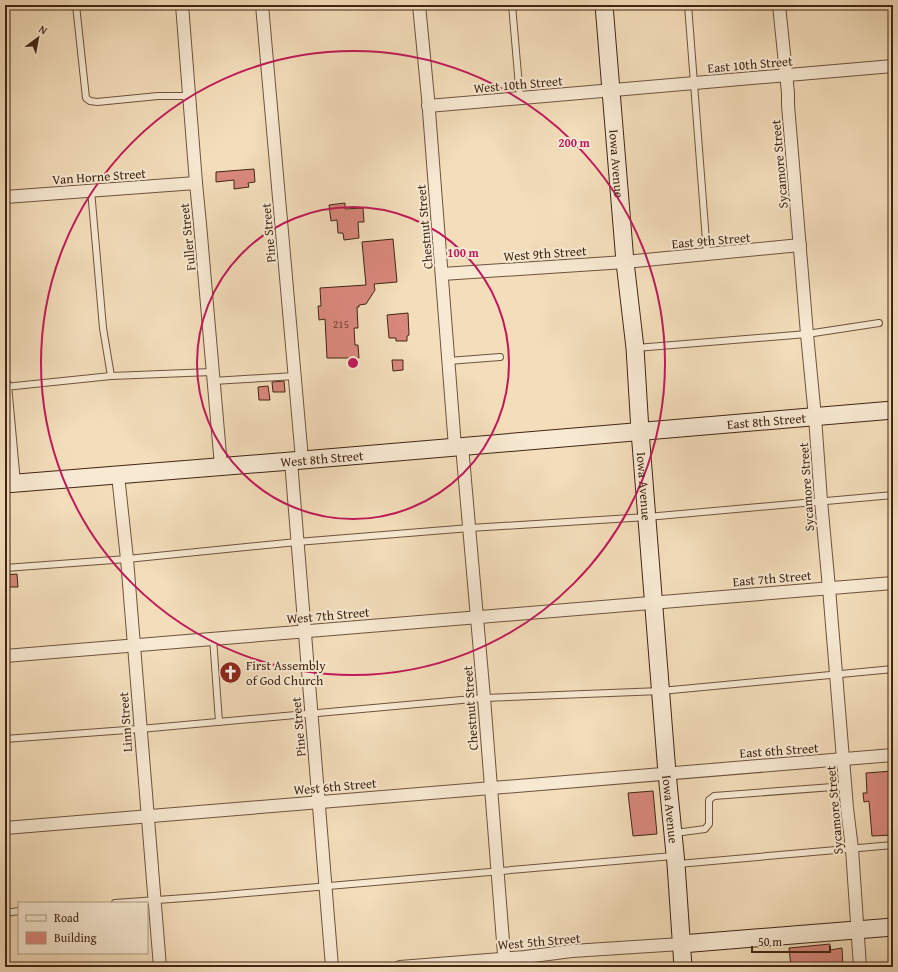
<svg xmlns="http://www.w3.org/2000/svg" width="898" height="972" viewBox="0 0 898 972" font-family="'Gentium Book Plus',serif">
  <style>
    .building { fill: #d9887c; stroke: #412513 }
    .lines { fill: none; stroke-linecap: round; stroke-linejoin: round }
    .lane-casing { stroke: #6e533d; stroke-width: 8 }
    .street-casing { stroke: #6e533d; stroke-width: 14 }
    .secondary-casing { stroke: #412513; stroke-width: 19 }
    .lane { stroke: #f7e9d2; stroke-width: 6 }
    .street { stroke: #f7e9d2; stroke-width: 12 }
    .secondary { stroke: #f7e9d2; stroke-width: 17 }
    .ring { fill: none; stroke: #c2185b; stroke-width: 2 }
    .labels { text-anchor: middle; stroke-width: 4; stroke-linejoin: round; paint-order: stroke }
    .number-label { font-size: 11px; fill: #673e2d }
    .street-label { font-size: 13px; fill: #412513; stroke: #f7e9d2 }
    .poi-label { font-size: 13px; fill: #412513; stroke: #f7e9d2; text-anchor: start }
    .centre { fill: #c2185b; stroke: #f7e9d2; stroke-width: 2 }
    .ring-label { font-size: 12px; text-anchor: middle; font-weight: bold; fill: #c2185b; stroke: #f7e9d2; stroke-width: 4; stroke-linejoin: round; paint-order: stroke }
  </style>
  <rect width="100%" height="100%" fill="#f3ddba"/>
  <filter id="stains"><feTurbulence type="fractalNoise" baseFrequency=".005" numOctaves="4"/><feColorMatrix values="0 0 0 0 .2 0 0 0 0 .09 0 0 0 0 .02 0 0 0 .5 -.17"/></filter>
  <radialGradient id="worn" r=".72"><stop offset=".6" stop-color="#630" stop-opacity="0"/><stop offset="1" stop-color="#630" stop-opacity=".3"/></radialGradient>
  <g class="building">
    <path d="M 254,169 L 255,182 L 248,183 L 249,187 L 234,189 L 234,180 L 216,182 L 216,172 Z"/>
    <path d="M 345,203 L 345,209 L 363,208 L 364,222 L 358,222 L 359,238 L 344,240 L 343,233 L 338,233 L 337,220 L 331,221 L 329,205 Z"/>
    <path d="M 393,239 L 397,282 L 374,284 L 375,290 L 366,304 L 359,305 L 359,307 L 357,307 L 358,328 L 354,328 L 355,345 L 358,345 L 359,358 L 327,358 L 325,319 L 319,320 L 318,306 L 321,306 L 320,288 L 366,285 L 362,242 Z"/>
    <path d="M 408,313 L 409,335 L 407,336 L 407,341 L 396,341 L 396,338 L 389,338 L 387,315 Z"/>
    <path d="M 392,360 L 403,360 L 403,370 L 393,371 Z"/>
    <path d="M 284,381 L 285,392 L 273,392 L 272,382 Z"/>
    <path d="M 268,386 L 270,400 L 259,400 L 258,387 Z"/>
    <path d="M 17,574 L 18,587 L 7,587 L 6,575 Z"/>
    <path d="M 893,771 L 893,835 L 872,836 L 869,801 L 864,802 L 863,793 L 867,793 L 866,773 Z"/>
    <path d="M 653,791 L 657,834 L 633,836 L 628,793 Z"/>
    <path d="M 830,944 L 830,950 L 842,948 L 843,967 L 791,967 L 789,948 Z"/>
  </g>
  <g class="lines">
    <defs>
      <g id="lane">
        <path d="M 76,5 L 86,98 L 90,101 L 97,102 L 158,96 L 189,96"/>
        <path d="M 512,5 L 520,98"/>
        <path d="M 688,5 L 707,254"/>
        <path d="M 91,190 L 103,328 L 111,376"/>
        <path d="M 636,348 L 807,334 L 879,323"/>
        <path d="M 448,361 L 500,357"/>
        <path d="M 213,381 L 295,376"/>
        <path d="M 5,387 L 111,376 L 212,372"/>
        <path d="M 5,568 L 127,559 L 297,542 L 470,528 L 647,517 L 893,495"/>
        <path d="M 213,638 L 219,722"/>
        <path d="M 5,739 L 140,729 L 484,698 L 661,691 L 893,669"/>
        <path d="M 675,833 L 705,829 L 709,824 L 709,800 L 714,796 L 846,786"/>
        <path d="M 678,864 L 893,845"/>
        <path d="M 115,903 L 213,896 L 673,856"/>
        <path d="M 5,913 L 19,911"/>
      </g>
      <g id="street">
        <path d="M 182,5 L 196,183 L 200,224 L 221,466"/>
        <path d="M 262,5 L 302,459"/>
        <path d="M 419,5 L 428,98 L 455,447"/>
        <path d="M 779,5 L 788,93 L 788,105 L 807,334 L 815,417 L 821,501 L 829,588 L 847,808 L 852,849 L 860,967"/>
        <path d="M 428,106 L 893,66"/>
        <path d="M 5,197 L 196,183"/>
        <path d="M 442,274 L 625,262 L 800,245"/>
        <path d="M 5,385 L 14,483"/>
        <path d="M 462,446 L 484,698 L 505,967"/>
        <path d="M 291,461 L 332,967"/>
        <path d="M 118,475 L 127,559 L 160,967"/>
        <path d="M 5,656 L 893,583"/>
        <path d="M 5,828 L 893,755"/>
        <path d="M 400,967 L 525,957 L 572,951 L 681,944"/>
      </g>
      <g id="secondary">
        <path id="s1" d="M 604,5 L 625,262 L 635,348 L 640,431 L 667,773 L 676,864 L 683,967"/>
        <path id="s2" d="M 5,484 L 291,461 L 893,410"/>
        <path d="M 681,944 L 893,927"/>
      </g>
    </defs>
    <use href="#lane" class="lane-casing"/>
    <use href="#street" class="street-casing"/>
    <use href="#secondary" class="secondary-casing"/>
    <use href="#lane" class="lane"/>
    <use href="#street" class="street"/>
    <use href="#secondary" class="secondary"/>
  </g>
  <g class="ring">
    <circle cx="353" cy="363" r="156"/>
    <circle cx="353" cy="363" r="312"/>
  </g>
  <defs>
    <symbol id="church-disc" viewBox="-11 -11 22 22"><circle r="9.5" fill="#8f2418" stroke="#f7e9d2"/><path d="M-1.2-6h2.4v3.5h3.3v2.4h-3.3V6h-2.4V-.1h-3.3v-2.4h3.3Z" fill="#fff"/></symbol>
  </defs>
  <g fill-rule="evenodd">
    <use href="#church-disc" x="218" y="660" width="25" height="25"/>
  </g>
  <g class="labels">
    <g class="number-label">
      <text x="341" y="328">215</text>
    </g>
    <g class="street-label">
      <text transform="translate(750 64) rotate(-5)" y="5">East 10th Street</text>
      <text transform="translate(518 84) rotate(-5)" y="5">West 10th Street</text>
      <text dy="5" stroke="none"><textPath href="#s1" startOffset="159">Iowa Avenue</textPath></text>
      <text transform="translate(779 164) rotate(-95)" y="5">Sycamore Street</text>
      <text transform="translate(99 176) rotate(-4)" y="5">Van Horne Street</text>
      <text transform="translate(424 227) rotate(-95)" y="5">Chestnut Street</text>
      <text transform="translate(268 233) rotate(-95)" y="5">Pine Street</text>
      <text transform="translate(187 237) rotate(-96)" y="5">Fuller Street</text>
      <text transform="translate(711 240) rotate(-5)" y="5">East 9th Street</text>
      <text transform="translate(545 253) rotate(-4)" y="5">West 9th Street</text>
      <text dy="5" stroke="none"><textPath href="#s2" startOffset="764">East 8th Street</textPath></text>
      <text dy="5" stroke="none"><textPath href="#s2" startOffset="318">West 8th Street</textPath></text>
      <text dy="5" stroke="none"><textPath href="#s1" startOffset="483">Iowa Avenue</textPath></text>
      <text transform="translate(806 487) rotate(-94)" y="5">Sycamore Street</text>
      <text transform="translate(772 578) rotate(-5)" y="5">East 7th Street</text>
      <text transform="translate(328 615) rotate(-5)" y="5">West 7th Street</text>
      <text transform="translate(470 708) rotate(-94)" y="5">Chestnut Street</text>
      <text transform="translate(125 722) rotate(-94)" y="5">Linn Street</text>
      <text transform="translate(298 727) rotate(-95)" y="5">Pine Street</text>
      <text transform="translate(779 750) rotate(-4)" y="5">East 6th Street</text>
      <text transform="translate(335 786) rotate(-5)" y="5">West 6th Street</text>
      <text dy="5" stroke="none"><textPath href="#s1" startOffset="807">Iowa Avenue</textPath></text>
      <text transform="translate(834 810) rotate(-95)" y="5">Sycamore Street</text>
      <text transform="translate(539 941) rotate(-5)" y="5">West 5th Street</text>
    </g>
    <g class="poi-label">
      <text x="246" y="670">First Assembly<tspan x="246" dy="15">of God Church</tspan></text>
    </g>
  </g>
  <circle cx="353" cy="363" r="6" class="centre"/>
  <g class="ring-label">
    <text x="574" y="147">200 m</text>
    <text x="463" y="257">100 m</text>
  </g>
  <rect width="898" height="972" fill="none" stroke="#f3ddba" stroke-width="20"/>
  <rect x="6" y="6" width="886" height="960" fill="none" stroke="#412513" stroke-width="2"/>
  <rect x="10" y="10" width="878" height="952" fill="none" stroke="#412513"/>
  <rect x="18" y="902" width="130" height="52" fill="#f7e9d2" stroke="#ae9b86"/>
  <rect x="26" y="915" width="20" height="6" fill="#f7e9d2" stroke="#ae9b86"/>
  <text x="54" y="922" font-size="12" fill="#412513">Road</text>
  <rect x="26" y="932" width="20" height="12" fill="#d9887c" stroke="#ae9b86"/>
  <text x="54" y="942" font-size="12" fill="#412513">Building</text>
  <g transform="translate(38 38) rotate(32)" stroke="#f7e9d2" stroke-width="3" paint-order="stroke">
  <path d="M0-3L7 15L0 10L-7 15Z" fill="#412513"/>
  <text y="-6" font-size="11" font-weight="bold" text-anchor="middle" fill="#412513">N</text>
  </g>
  <path d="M752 946v6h78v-6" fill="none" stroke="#412513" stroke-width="2"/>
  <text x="758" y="946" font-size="12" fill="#412513" stroke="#f7e9d2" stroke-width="3" paint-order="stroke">50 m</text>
  <rect width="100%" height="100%" filter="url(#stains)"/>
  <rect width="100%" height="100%" fill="url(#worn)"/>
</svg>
